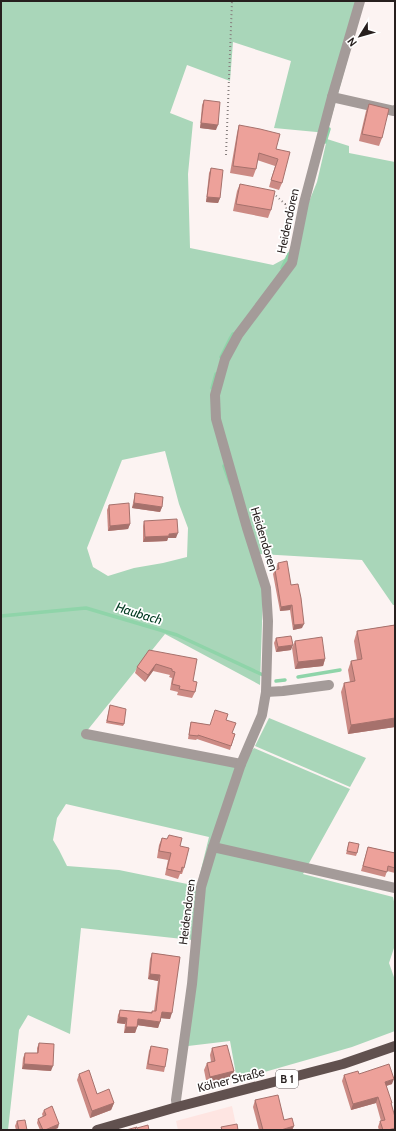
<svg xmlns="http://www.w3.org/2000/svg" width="396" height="1131" viewBox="0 0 396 1131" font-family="Cabin,sans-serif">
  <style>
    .built { fill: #fee5e2 }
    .green { fill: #a9d6b9; fill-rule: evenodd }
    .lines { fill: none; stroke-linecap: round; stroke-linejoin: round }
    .stream { stroke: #8fd4a9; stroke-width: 3.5 }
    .path { stroke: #877f7e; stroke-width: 2; stroke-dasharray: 1 3; stroke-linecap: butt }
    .minor { stroke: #a49b99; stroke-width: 10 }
    .major { stroke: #61514f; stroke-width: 10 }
    .wall { fill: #cc8a84 }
    .shaded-wall { fill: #a6716c }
    .building { fill: #eda19a; stroke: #a6716c }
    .labels { text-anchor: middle; stroke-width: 3.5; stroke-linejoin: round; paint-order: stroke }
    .shield { fill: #fff; stroke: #686262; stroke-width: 1 }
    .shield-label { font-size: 11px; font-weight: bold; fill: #271f1e }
    .street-label { font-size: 12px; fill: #271f1e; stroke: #fff }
    .water-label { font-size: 13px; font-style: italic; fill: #013a20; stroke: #fff }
  </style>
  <rect width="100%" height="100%" fill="#fcf3f2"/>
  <path class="built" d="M 232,1106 L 237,1130 L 178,1130 L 176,1121 Z"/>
  <g class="green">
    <path d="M 1,1 L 364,1 L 327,133 L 274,128 L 291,61 L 233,42 L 230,81 L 187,65 L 170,113 L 193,122 L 188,174 L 190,248 L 273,265 L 286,258 L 317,182 L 327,139 L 349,146 L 349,153 L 395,162 L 395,605 L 393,605 L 362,560 L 260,554 L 263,594 L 260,685 L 165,634 L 86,732 L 240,764 L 254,748 L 350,789 L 303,874 L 393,897 L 395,906 L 395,945 L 389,963 L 395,980 L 395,1031 L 352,1047 L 237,1080 L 230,1041 L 188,1046 L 192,940 L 81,928 L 70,1034 L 28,1015 L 19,1030 L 8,1130 L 1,1130 ZM 165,451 L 179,504 L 188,528 L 187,557 L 163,563 L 134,568 L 108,576 L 93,567 L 87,548 L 122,460 ZM 66,804 L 209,837 L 197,886 L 119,870 L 67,866 L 59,850 L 53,840 L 57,818 Z"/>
    <path d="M 269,718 L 366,758 L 350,787 L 255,746 Z"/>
  </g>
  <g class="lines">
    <g class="stream">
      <path d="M 325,142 L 329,129"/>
      <path d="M 282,268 L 289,254"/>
      <path d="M 221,357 L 230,339 L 233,334"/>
      <path d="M 212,388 L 216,374"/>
      <path d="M 224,466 L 230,483"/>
      <path d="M 1,616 L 86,608 L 177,635 L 263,675"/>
      <path d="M 298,677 L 340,670"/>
      <path d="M 276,681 L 285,680"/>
    </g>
    <g class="path">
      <path d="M 226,155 L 232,1"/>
      <path d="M 273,193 L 285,204 L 290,218"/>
      <path d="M 285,204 L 294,203"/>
    </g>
    <g class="minor">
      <path d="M 332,97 L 394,111 L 395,110"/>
      <path d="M 266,692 L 283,691 L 329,685"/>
      <path d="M 86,734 L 241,764"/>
      <path d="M 213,847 L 395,888"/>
      <path d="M 177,1107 L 176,1100 L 192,984 L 201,887 L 213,847 L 241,764 L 262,715 L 266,692 L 268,621 L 266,588 L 247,528 L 216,419 L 215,395 L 225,359 L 238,335 L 292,263 L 304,203 L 332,97 L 360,1"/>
    </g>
    <path class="major" d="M 97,1130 L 177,1107 L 343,1064 L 395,1046"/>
  </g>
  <g class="wall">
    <path d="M 204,100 L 216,130 L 200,128 L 202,105 Z"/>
    <path d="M 369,104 L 382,138 L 379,146 L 359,141 L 366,111 Z"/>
    <path d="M 239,125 L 276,149 L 282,183 L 279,190 L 269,187 L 275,166 L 257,160 L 256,169 L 253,177 L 230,173 L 237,133 Z"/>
    <path d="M 211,168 L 220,198 L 218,203 L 206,202 L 209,173 Z"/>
    <path d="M 240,184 L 271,210 L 268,218 L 233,211 L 237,191 Z"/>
    <path d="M 135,493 L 162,507 L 160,512 L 132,508 Z"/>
    <path d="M 109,505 L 130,524 L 128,529 L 108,531 L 107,510 Z"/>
    <path d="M 144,521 L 176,538 L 168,538 L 167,541 L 143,542 L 143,526 Z"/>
    <path d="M 278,563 L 291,585 L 302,628 L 293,630 L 290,610 L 280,611 L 273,574 L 275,570 L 276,570 L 276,568 Z"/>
    <path d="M 395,625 L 395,727 L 348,734 L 341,692 L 344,683 L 350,682 L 348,670 L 351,661 L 357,660 L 354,641 L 357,631 Z"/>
    <path d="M 276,638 L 291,650 L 276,652 L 274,643 Z"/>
    <path d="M 295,641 L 325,659 L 323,666 L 295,669 L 292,648 Z"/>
    <path d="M 149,650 L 193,681 L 195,692 L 192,698 L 177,695 L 178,692 L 170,690 L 172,678 L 169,677 L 170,675 L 153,671 L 145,682 L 135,673 L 137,667 Z"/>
    <path d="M 110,705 L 124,724 L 123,726 L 106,723 Z"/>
    <path d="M 226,720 L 232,733 L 235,734 L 230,750 L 197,739 L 196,740 L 188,739 L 190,726 L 191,722 L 210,725 Z"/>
    <path d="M 162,838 L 180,846 L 184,868 L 182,874 L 180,874 L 178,879 L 165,875 L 168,860 L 157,858 L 159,845 Z"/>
    <path d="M 349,842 L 357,853 L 356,856 L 346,854 Z"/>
    <path d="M 368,847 L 395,853 L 395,873 L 387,871 L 385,877 L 361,871 Z"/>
    <path d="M 152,953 L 180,957 L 170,1019 L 161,1018 L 160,1022 L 158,1028 L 138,1025 L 135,1033 L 124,1033 L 125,1024 L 117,1023 L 118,1015 L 120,1010 L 152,1012 L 152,1011 L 154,1011 L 158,981 L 148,979 L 150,959 Z"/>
    <path d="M 39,1043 L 51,1071 L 22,1069 L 23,1058 L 25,1053 L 37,1053 L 37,1048 Z"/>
    <path d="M 151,1046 L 165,1067 L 164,1072 L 146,1069 L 149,1051 Z"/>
    <path d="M 212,1048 L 234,1071 L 231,1079 L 207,1085 L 204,1070 L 207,1063 L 211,1062 L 210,1055 Z"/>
    <path d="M 79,1074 L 97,1094 L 114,1103 L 111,1110 L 90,1118 L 77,1080 Z"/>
    <path d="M 359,1074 L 392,1084 L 386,1086 L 391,1104 L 395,1130 L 379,1130 L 378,1127 L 380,1121 L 381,1121 L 376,1103 L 351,1110 L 342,1081 L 344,1075 Z"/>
    <path d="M 255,1100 L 294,1126 L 292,1130 L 259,1130 L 253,1107 Z"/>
    <path d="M 44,1110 L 58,1128 L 53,1130 L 40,1130 L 37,1123 L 38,1119 L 43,1117 L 42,1114 Z"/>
    <path d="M 17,1121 L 27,1130 L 16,1130 L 15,1126 Z"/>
  </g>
  <g class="shaded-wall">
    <path d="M 201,123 L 218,125 L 216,130 L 200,128 Z"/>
    <path d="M 207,197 L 220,198 L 218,203 L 206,202 Z"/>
    <path d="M 134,503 L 162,507 L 160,512 L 132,508 Z"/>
    <path d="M 130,524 L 128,529 L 108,531 L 110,526 Z"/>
    <path d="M 178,533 L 176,538 L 168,538 L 167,541 L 143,542 L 145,537 L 169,534 Z"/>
    <path d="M 292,605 L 290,610 L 280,611 L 281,607 Z"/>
    <path d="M 304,624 L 302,628 L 293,630 L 294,625 Z"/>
    <path d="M 293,645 L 291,650 L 276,652 L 278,647 Z"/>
    <path d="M 325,659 L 323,666 L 295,669 L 298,662 Z"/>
    <path d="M 156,664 L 153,671 L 145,682 L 148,675 Z"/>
    <path d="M 395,718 L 395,727 L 348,734 L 351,725 Z"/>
    <path d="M 150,974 L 160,975 L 158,981 L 148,979 Z"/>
    <path d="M 162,1012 L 172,1013 L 170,1019 L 160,1018 Z"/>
    <path d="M 119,1017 L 127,1018 L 125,1024 L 117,1023 Z"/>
    <path d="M 138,1019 L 160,1022 L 158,1028 L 136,1025 Z"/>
    <path d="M 126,1027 L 137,1027 L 135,1033 L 124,1033 Z"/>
    <path d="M 24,1064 L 53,1066 L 51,1071 L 22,1069 Z"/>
    <path d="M 234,1071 L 231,1079 L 207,1085 L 210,1077 Z"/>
    <path d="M 394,1079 L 392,1084 L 383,1087 L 385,1082 Z"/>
    <path d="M 378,1097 L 376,1103 L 351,1110 L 353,1104 Z"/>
    <path d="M 114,1103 L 111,1110 L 90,1118 L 92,1111 Z"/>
    <path d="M 59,1124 L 58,1128 L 53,1130 L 45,1130 Z"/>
    <path d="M 294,1126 L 292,1130 L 281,1130 Z"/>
    <path d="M 395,1128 L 395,1130 L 388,1130 Z"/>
  </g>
  <g class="building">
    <path d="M 204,100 L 220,102 L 218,125 L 201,123 Z"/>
    <path d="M 369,104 L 389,109 L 382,138 L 362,134 Z"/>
    <path d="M 239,125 L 260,129 L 280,134 L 276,149 L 290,152 L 282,183 L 271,180 L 278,159 L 259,153 L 256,169 L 233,166 Z"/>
    <path d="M 211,168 L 223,170 L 220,198 L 207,197 Z"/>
    <path d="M 240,184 L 275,191 L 271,210 L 236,204 Z"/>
    <path d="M 135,493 L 163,497 L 162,507 L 134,503 Z"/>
    <path d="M 129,503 L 130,524 L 110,526 L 109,505 Z"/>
    <path d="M 177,519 L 178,533 L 169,534 L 169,536 L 145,537 L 144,521 Z"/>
    <path d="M 287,561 L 291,585 L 298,584 L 301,598 L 304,624 L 294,625 L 292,605 L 281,607 L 275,570 L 279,569 L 278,563 Z"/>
    <path d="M 395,625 L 395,718 L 351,725 L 344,683 L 355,681 L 351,661 L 362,659 L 357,631 Z"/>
    <path d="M 291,636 L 293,645 L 278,647 L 276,638 Z"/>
    <path d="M 322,637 L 325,659 L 298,662 L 295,641 Z"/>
    <path d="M 149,650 L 197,659 L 193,681 L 197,682 L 195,692 L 179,689 L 180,686 L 172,684 L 175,672 L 172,671 L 172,669 L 156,664 L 148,675 L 137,667 Z"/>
    <path d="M 110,705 L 126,709 L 124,724 L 107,721 Z"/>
    <path d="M 215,710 L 228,714 L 226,720 L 236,723 L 232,733 L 235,734 L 231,746 L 198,735 L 198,736 L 189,735 L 191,722 L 210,725 Z"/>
    <path d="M 169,835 L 182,838 L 180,846 L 189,848 L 184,868 L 182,867 L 181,872 L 167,869 L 171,853 L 159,851 L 162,838 L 167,839 Z"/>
    <path d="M 349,842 L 359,844 L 357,853 L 347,851 Z"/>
    <path d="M 368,847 L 395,853 L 395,868 L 388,866 L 387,872 L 363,866 Z"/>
    <path d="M 152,953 L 180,957 L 172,1013 L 162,1012 L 160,1022 L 138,1019 L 137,1027 L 126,1027 L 127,1018 L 119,1017 L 120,1010 L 152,1013 L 152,1011 L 156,1011 L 160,975 L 150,974 Z"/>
    <path d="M 39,1043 L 54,1044 L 53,1066 L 24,1064 L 25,1053 L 38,1053 Z"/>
    <path d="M 227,1045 L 234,1071 L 210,1077 L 207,1063 L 215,1061 L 212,1048 Z"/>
    <path d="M 151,1046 L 168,1049 L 165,1067 L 148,1064 Z"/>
    <path d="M 389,1064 L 394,1079 L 385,1082 L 392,1103 L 391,1103 L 395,1117 L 395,1128 L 388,1130 L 383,1130 L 380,1121 L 385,1120 L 378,1097 L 353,1104 L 344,1075 L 358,1071 L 359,1074 Z"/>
    <path d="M 89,1070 L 97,1094 L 109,1089 L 114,1103 L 92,1111 L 79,1074 Z"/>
    <path d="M 278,1095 L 284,1120 L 292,1118 L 294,1126 L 281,1130 L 263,1130 L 255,1100 Z"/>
    <path d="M 52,1106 L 59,1124 L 45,1130 L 43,1130 L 38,1119 L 46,1115 L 44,1110 Z"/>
    <path d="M 25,1120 L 27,1130 L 19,1130 L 17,1121 Z"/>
    <path d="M 237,1124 L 238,1130 L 222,1130 L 221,1127 Z"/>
    <path d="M 148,1125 L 149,1130 L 137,1130 L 137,1128 Z"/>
    <path d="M 137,1127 L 134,1130 L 126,1130 Z"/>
  </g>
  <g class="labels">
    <rect class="shield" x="276" y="1070" width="22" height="18" rx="3"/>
    <g class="shield-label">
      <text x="287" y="1083">B 1</text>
    </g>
    <g class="street-label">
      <text transform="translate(288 221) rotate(-78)" y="4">Heidendoren</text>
      <text transform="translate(264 539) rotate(73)" y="4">Heidendoren</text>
      <text transform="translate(187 912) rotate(-83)" y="4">Heidendoren</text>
      <text transform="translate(231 1080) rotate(-14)" y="4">Kölner Straße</text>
    </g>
    <g class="water-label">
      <text transform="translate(139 613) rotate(17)" y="5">Haubach</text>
    </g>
  </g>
  <rect width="396" height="1131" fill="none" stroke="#271f1e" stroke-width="4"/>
  <g transform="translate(360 36) rotate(233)" stroke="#ffffff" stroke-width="3" paint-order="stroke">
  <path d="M0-3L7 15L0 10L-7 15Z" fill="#271f1e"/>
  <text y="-6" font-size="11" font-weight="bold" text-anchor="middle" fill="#271f1e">N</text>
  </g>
</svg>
